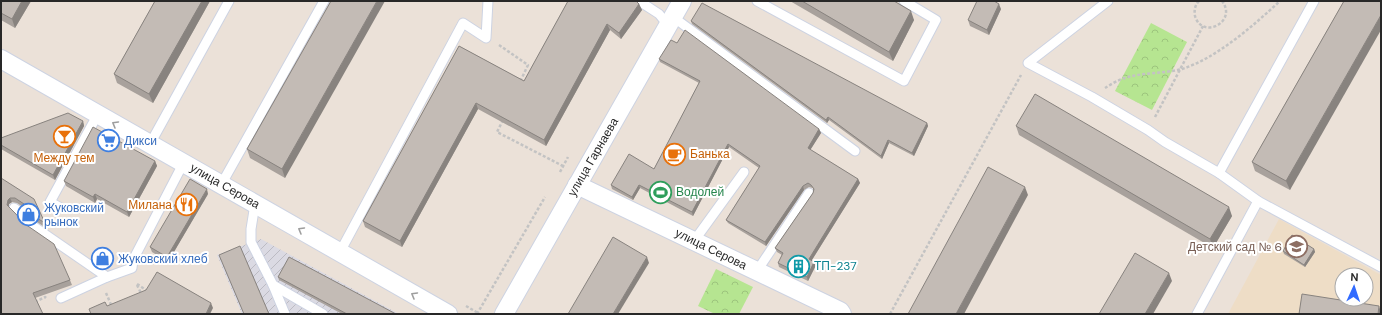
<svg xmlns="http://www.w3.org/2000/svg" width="1382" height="315" viewBox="0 0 1382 315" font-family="'DM Sans',sans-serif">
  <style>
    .industrial { fill: url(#industrial-furrows) }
    .education { fill: #eeddc6; fill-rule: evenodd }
    .forest { fill: url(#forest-crowns) }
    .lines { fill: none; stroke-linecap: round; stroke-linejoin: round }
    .service-casing { stroke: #cdd3e2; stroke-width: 11 }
    .minor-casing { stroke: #cdd3e2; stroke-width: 20 }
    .path { stroke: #c3c3c3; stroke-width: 2.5; stroke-dasharray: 3 2; stroke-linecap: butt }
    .service { stroke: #fff; stroke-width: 9 }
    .minor { stroke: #fff; stroke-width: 18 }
    .wall { fill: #a8a19c }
    .shaded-wall { fill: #88837f }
    .building { fill: #c3bbb5; stroke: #88837f }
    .oneway { stroke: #9e9e9e }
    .labels { text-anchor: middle; stroke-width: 4; stroke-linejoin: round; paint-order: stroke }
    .shop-label { font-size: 12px; fill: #366cbe; stroke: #fff; text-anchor: start }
    .food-label { font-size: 12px; fill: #c56008; stroke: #fff; text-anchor: start }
    .street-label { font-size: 12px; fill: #282828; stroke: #fff }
    .leisure-label { font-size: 12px; fill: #27864d; stroke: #fff; text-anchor: start }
    .education-label { font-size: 12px; fill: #785e54; stroke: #fff; text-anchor: end }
    .culture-label { font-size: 12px; fill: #0d838f; stroke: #fff; text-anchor: start }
  </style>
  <defs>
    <pattern id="industrial-furrows" width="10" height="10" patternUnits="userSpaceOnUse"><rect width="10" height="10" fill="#dbdae3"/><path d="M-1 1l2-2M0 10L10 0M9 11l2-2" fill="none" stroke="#bcbbc3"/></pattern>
    <pattern id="forest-crowns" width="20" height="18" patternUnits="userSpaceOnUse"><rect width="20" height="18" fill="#b6e591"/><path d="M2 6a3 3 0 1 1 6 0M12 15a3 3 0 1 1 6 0" fill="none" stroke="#9cc47d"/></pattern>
  </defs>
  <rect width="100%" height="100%" fill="#ebe1d8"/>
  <path class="industrial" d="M 261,239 L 399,314 L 242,314 L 217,255 Z"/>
  <path class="education" d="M 1279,219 L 1381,275 L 1381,314 L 1228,314 ZM 1342,275 L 1366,275 L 1366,299 L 1342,299 Z"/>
  <g class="forest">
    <path d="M 1151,23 L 1187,42 L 1152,110 L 1115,91 Z"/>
    <path d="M 716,269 L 753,287 L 739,314 L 715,314 L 698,306 Z"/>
  </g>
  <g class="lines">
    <defs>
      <g id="service">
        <path d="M 639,1 L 659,14 L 668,25"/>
        <path d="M 757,1 L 904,81 L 936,20 L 904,1"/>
        <path d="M 1108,1 L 1028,63 L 1092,97 L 1148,130 L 1165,142 L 1219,173 L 1258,201 L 1381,267"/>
        <path d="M 673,17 L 855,151"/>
        <path d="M 150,144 L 229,1"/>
        <path d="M 1219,173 L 1314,1"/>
        <path d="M 221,185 L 324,1"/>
        <path d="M 255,204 L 251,229 L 251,242 L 273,285 L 285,314"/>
        <path d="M 14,208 L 21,213 L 30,224 L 107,277"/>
        <path d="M 61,208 L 50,202 L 98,114"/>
        <path d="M 694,241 L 744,172"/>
        <path d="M 340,252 L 463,23 L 486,38 L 488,1"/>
        <path d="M 757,271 L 809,193"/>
        <path d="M 273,285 L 323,314"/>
        <path d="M 61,298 L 107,277 L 132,268 L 133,260 L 184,162"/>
        <path d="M 1197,314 L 1258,201"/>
      </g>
      <g id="minor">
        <path d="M 1,59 L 448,314"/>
        <path d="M 577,185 L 840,311 L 842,314"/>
        <path d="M 504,314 L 682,1"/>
      </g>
    </defs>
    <use href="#service" class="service-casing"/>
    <use href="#minor" class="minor-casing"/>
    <g class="path">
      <path d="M 1199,1 C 1195,5 1194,10 1195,16 C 1202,40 1238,22 1222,1"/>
      <path d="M 499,45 L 528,65 L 520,82"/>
      <path d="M 1105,88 C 1110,85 1116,81 1122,79 C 1141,72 1163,74 1182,69 C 1217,58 1254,25 1280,1"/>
      <path d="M 1155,117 L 1203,26"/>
      <path d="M 503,120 L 497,132 L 563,166"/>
      <path d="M 560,172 L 568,157"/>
      <path d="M 137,284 L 149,292"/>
      <path d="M 137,285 L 142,295"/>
      <path d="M 106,293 L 112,307"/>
      <path d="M 35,302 L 45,297 L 46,298"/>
      <path d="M 466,306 L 478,313"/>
      <path d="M 477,314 L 545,197"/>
      <path d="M 890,314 L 1021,75"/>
    </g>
    <use href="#service" class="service"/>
    <use href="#minor" class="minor"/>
  </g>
  <g class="wall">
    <path d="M 1,1 L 31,1 L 15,28 L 1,20 Z"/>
    <path d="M 155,1 L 210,1 L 153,103 L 117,83 L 114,74 Z"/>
    <path d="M 331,1 L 285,178 L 250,158 L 247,149 Z"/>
    <path d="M 568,1 L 639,4 L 642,10 L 621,39 L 610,30 L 546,146 L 478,109 L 402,247 L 365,227 L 363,221 L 459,46 L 524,81 Z"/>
    <path d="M 790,1 L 894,1 L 914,20 L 893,61 Z"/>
    <path d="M 1344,1 L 1290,190 L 1255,171 L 1252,162 Z"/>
    <path d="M 1001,9 L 989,35 L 970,26 L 968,20 Z"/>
    <path d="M 691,21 L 927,123 L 928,126 L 914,156 L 889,143 L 882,159 L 829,120 L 827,123 L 692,24 Z"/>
    <path d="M 659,59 L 819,129 L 821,133 L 810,150 L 858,179 L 860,183 L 812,260 L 816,265 L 808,281 L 779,267 L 778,263 L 782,255 L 777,252 L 775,248 L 813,193 L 813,188 L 809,187 L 804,190 L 766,246 L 728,223 L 726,220 L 759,168 L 729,147 L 693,216 L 640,188 L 633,200 L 612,189 L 611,185 L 654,169 L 699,83 L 660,62 Z"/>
    <path d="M 83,121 L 84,126 L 55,180 L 1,149 L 1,138 Z"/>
    <path d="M 1016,126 L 1232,216 L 1213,248 L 1019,135 Z"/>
    <path d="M 155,161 L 157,166 L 129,217 L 97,199 L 95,203 L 66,186 L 64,181 Z"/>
    <path d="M 1,178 L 45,223 L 46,228 L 34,220 L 26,209 L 17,203 L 12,202 L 9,204 L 9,207 L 70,280 L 72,285 L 35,298 L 1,314 Z"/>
    <path d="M 208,194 L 168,262 L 152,252 L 150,247 Z"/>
    <path d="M 1314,249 L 1315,252 L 1305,267 L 1284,254 L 1283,251 Z"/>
    <path d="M 278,277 L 396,314 L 342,314 L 279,280 Z"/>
  </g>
  <g class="shaded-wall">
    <path d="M 22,1 L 31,1 L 15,28 L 12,19 Z"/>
    <path d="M 202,1 L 210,1 L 153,103 L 149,94 Z"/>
    <path d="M 377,1 L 385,1 L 285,178 L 282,169 Z"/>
    <path d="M 639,4 L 642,10 L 621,39 L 619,33 Z"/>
    <path d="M 999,4 L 1001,9 L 989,35 L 987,30 Z"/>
    <path d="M 911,11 L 914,20 L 893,61 L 889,52 Z"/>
    <path d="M 1381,15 L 1381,30 L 1290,190 L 1286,181 Z"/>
    <path d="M 607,24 L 610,30 L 546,146 L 544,140 Z"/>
    <path d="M 476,103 L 478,109 L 402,247 L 400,241 Z"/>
    <path d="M 828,117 L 829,120 L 827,123 L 826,120 Z"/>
    <path d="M 83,121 L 84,126 L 55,180 L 53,175 Z"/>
    <path d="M 927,123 L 928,126 L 914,156 L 912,153 Z"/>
    <path d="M 819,129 L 821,133 L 809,152 L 808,148 Z"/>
    <path d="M 888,140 L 889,143 L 882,159 L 881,156 Z"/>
    <path d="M 728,144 L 729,147 L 693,216 L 692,212 Z"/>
    <path d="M 155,161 L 157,166 L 129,217 L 127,212 Z"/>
    <path d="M 858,179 L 860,183 L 810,263 L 809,259 Z"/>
    <path d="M 639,185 L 640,188 L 633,200 L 632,197 Z"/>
    <path d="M 803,186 L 804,190 L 766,246 L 765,242 Z"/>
    <path d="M 1025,187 L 1028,195 L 964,314 L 956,314 Z"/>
    <path d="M 207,189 L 208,194 L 168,262 L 167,257 Z"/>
    <path d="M 95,194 L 97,199 L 95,203 L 93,197 Z"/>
    <path d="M 10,198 L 12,202 L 9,204 L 8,210 L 7,205 L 8,200 Z"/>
    <path d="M 1229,207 L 1232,216 L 1213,248 L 1210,239 Z"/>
    <path d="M 1314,249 L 1315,252 L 1305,267 L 1304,265 Z"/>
    <path d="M 647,257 L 649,263 L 618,314 L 613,314 Z"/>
    <path d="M 814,262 L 816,265 L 808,281 L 807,277 Z"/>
    <path d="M 1169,273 L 1172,281 L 1153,314 L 1145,314 Z"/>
    <path d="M 211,303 L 213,308 L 210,314 L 206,314 Z"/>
    <path d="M 1379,306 L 1381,312 L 1380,314 L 1378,314 Z"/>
  </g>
  <g class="building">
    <path d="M 1,1 L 22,1 L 12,19 L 1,13 Z"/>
    <path d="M 155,1 L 202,1 L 149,94 L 114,74 Z"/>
    <path d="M 331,1 L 377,1 L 282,169 L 247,149 Z"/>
    <path d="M 568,1 L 636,1 L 639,4 L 619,33 L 607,24 L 544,140 L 476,103 L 400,241 L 363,221 L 459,46 L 524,81 Z"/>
    <path d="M 802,1 L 894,1 L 911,11 L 889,52 Z"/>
    <path d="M 977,1 L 994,1 L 999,4 L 987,30 L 968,20 Z"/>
    <path d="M 1344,1 L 1381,1 L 1381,15 L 1286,181 L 1252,162 Z"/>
    <path d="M 702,3 L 927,123 L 912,153 L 888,140 L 881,156 L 828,117 L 826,120 L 691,21 Z"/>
    <path d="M 685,30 L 819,129 L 808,148 L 858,179 L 809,259 L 814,262 L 807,277 L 778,263 L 783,253 L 775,248 L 813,193 L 814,189 L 811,185 L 808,183 L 803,186 L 765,242 L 726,220 L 760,166 L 728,144 L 692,212 L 639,185 L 632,197 L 611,185 L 629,154 L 654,169 L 700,81 L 659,59 L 671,40 L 677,43 Z"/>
    <path d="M 1035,94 L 1229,207 L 1210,239 L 1016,126 Z"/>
    <path d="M 68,113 L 83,121 L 53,175 L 1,145 L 1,138 Z"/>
    <path d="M 93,127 L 155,161 L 127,212 L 95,194 L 93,197 L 64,181 Z"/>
    <path d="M 988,167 L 1025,187 L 956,314 L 908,314 Z"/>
    <path d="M 1,178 L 34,199 L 45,223 L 32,215 L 24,204 L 15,198 L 10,198 L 8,200 L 7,205 L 15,213 L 25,224 L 54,244 L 70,280 L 33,293 L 43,314 L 1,314 Z"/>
    <path d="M 190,179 L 207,189 L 167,257 L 150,247 Z"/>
    <path d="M 1292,235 L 1314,249 L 1304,265 L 1283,251 Z"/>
    <path d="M 613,237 L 647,257 L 613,314 L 568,314 Z"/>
    <path d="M 240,246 L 269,314 L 244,314 L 219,255 Z"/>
    <path d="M 1135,253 L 1169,273 L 1145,314 L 1099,314 Z"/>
    <path d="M 289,257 L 396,314 L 347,314 L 278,277 Z"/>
    <path d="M 157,272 L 211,303 L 206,314 L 91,314 L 89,309 L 105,302 L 107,306 L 146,290 Z"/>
    <path d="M 1302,294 L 1379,306 L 1378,314 L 1299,314 Z"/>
  </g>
  <defs><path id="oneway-chevron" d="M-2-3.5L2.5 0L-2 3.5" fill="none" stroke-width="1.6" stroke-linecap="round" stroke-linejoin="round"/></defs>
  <g class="oneway">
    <use href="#oneway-chevron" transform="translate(115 124) rotate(-150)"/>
    <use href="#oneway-chevron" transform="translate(301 230) rotate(-150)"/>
    <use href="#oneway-chevron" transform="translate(414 295) rotate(-150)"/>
  </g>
  <defs>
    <symbol id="bar-ring" viewBox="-11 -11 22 22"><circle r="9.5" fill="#fff" stroke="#e8710a" stroke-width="1.5"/><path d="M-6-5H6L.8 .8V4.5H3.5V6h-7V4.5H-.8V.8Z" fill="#e8710a"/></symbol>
    <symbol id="supermarket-ring" viewBox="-11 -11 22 22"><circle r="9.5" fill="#fff" stroke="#3f7fe0" stroke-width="1.5"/><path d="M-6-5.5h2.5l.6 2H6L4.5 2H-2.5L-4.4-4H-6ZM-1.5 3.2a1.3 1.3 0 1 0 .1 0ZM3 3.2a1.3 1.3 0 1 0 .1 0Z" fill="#3f7fe0"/></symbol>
    <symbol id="cafe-ring" viewBox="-11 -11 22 22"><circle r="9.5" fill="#fff" stroke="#e8710a" stroke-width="1.5"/><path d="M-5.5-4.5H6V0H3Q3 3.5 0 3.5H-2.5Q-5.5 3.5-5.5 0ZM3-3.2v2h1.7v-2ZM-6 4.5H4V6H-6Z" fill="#e8710a"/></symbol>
    <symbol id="stadium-ring" viewBox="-11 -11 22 22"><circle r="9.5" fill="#fff" stroke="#2e9e5b" stroke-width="1.5"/><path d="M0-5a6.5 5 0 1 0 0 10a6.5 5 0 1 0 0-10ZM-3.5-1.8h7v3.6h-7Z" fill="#2e9e5b"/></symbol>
    <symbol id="restaurant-ring" viewBox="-11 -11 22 22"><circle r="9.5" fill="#fff" stroke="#e8710a" stroke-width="1.5"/><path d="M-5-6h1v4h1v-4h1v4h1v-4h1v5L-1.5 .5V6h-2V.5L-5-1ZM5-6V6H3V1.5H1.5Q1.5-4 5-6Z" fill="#e8710a"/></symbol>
    <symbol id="shop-ring" viewBox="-11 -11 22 22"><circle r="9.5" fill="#fff" stroke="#3f7fe0" stroke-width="1.5"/><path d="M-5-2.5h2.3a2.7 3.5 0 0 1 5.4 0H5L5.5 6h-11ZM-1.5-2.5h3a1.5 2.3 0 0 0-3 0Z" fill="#3f7fe0"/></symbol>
    <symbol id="school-ring" viewBox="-11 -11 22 22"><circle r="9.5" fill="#fff" stroke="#8d6e63" stroke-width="1.5"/><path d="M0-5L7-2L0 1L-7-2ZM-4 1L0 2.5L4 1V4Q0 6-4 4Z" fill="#8d6e63"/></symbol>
    <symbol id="building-ring" viewBox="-11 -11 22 22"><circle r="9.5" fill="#fff" stroke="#0f9aa8" stroke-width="1.5"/><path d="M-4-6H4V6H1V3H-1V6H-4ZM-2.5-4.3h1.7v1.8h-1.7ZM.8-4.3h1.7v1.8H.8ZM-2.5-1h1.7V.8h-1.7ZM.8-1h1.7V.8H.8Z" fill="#0f9aa8"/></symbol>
  </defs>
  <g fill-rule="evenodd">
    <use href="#bar-ring" x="52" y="124" width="25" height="25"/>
    <use href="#supermarket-ring" x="96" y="128" width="25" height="25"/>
    <use href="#cafe-ring" x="662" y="142" width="25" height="25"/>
    <use href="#stadium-ring" x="648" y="180" width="25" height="25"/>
    <use href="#restaurant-ring" x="174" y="192" width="25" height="25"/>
    <use href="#shop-ring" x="16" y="202" width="25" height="25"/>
    <use href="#school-ring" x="1284" y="234" width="25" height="25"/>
    <use href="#shop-ring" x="90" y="246" width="25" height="25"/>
    <use href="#building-ring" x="786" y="254" width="25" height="25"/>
  </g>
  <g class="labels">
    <g class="shop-label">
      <text x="124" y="145">Дикси</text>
      <text x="44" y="212">Жуковский<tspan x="44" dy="14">рынок</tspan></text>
      <text x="118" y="263">Жуковский хлеб</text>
    </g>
    <g class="food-label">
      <text x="690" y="158">Банька</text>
      <text x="64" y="162" text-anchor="middle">Между тем</text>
      <text x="172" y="209" text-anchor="end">Милана</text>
    </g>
    <g class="street-label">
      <text transform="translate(593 157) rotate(-60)" y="4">улица Гарнаева</text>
      <text transform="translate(225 186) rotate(30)" y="4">улица Серова</text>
      <text transform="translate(711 249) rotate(26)" y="4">улица Серова</text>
    </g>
    <g class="leisure-label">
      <text x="676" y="196">Водолей</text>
    </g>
    <g class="education-label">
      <text x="1282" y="251">Детский сад № 6</text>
    </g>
    <g class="culture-label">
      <text x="814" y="270">ТП-237</text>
    </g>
  </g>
  <rect width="1382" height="315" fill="none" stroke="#282828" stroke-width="4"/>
  <g transform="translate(1354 287) rotate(3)"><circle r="19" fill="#ffffff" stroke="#a9a9a9"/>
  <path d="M0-3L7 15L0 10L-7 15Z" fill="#316bff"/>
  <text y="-6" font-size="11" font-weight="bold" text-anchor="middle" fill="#282828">N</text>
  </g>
</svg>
